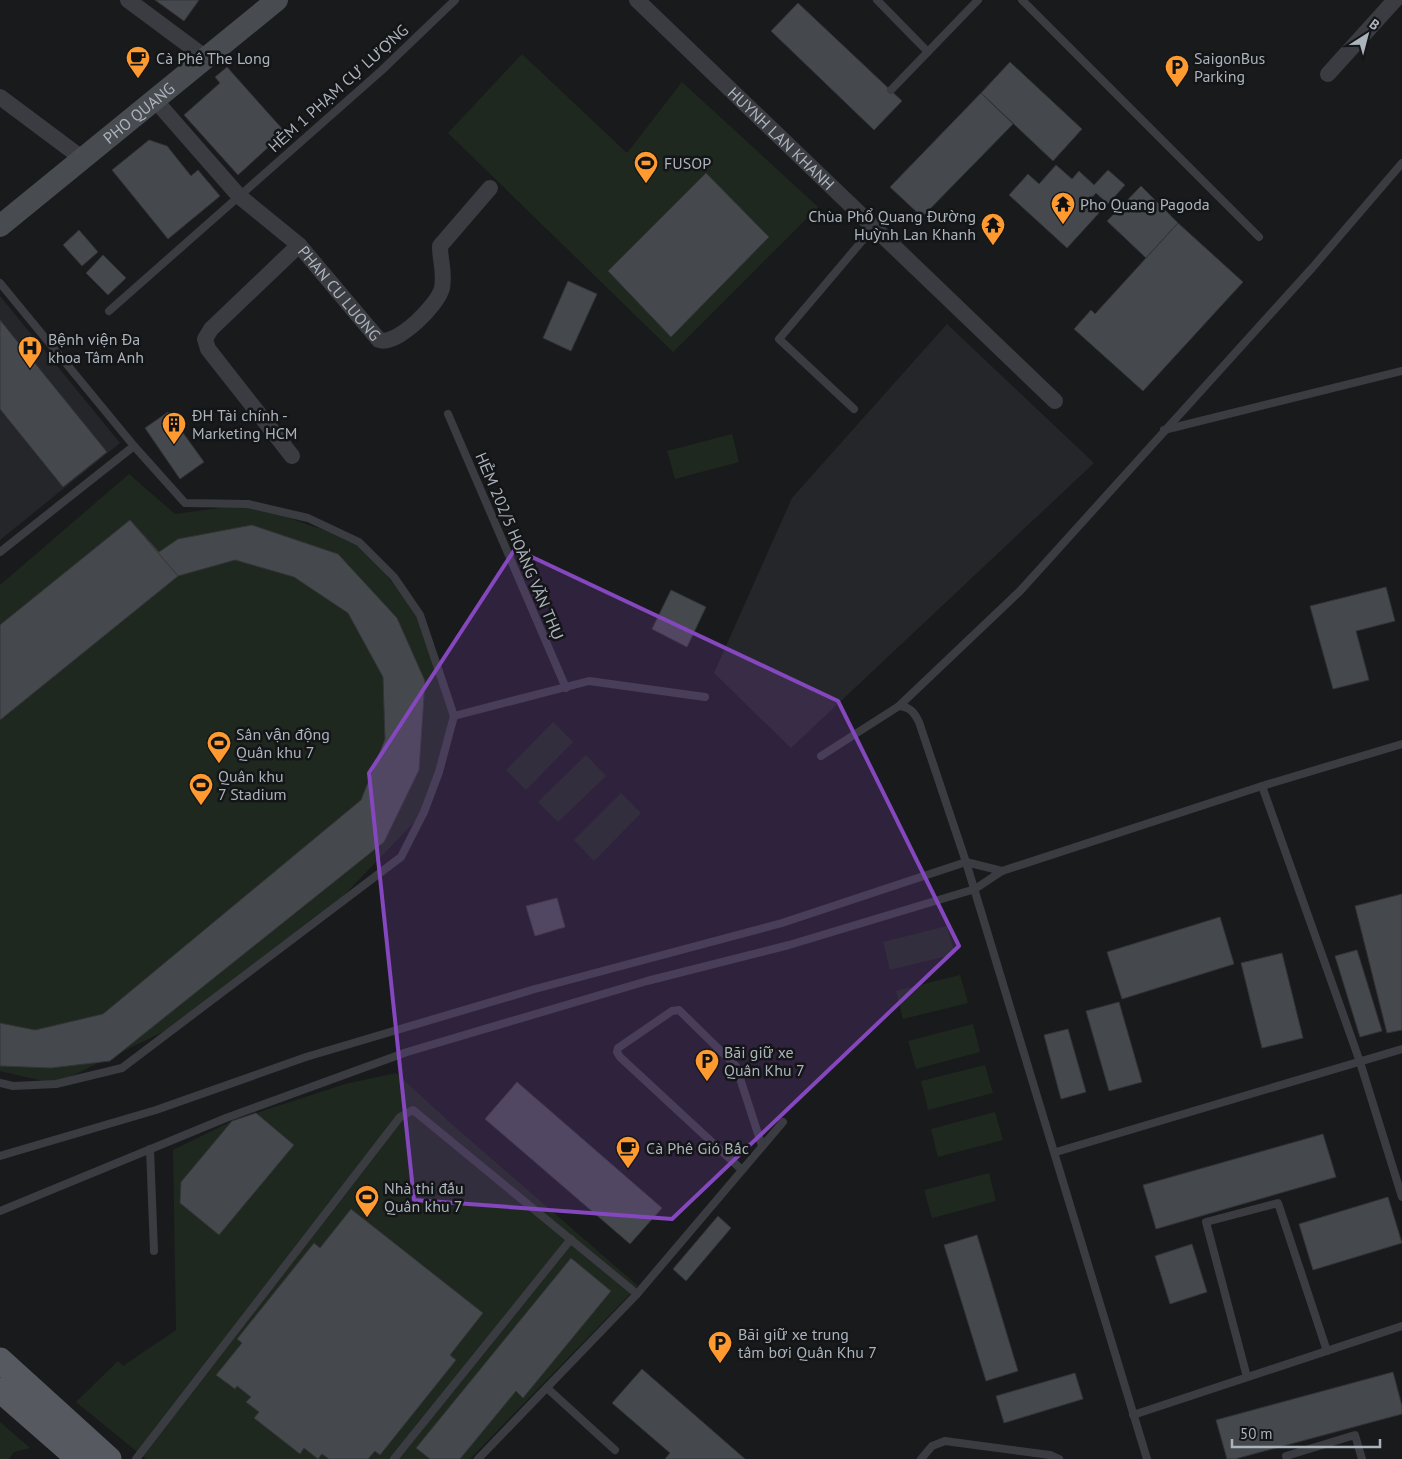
<svg xmlns="http://www.w3.org/2000/svg" width="1402" height="1459" viewBox="0 0 1402 1459" font-family="'PT Sans',sans-serif">
  <style>
    .built { fill: #252629 }
    .green { fill: #1f281f }
    .building { fill: #45484c; stroke: #333438 }
    .lines { fill: none; stroke-linecap: round; stroke-linejoin: round }
    .service { stroke: #3a3c41; stroke-width: 8 }
    .minor { stroke: #3a3c41; stroke-width: 16 }
    .secondary { stroke: #484c51; stroke-width: 22 }
    .primary { stroke: #565a60; stroke-width: 25 }
    .marked { fill: #8547be; fill-opacity: 0.2; stroke: #8547be; stroke-width: 4; stroke-linejoin: round }
    .labels { text-anchor: middle; stroke-width: 5; stroke-linejoin: round; paint-order: stroke }
    .poi-label { font-size: 16px; fill: #abb3bc; stroke: #141517; text-anchor: start }
    .street-label { font-size: 16px; fill: #abb3bc; stroke: #141517 }
  </style>
  <rect width="100%" height="100%" fill="#191a1c"/>
  <g class="built">
    <path d="M 0,296 L 120,443 L 0,540 Z"/>
    <path d="M 947,324 L 1094,463 L 791,748 L 714,673 L 792,498 Z"/>
  </g>
  <g class="green">
    <path d="M 522,54 L 627,153 L 682,82 L 818,207 L 673,352 L 448,133 Z"/>
    <path d="M 732,434 L 739,462 L 675,479 L 667,451 Z"/>
    <path d="M 129,474 L 175,514 L 248,504 L 359,542 L 420,615 L 454,716 L 424,812 L 327,913 L 183,1022 L 122,1052 L 110,1061 L 100,1062 L 56,1084 L 0,1071 L 0,585 Z"/>
    <path d="M 553,722 L 573,742 L 526,790 L 506,770 Z"/>
    <path d="M 586,755 L 606,776 L 558,822 L 538,802 Z"/>
    <path d="M 621,793 L 641,813 L 594,861 L 574,840 Z"/>
    <path d="M 947,926 L 955,954 L 890,970 L 883,942 Z"/>
    <path d="M 960,975 L 968,1003 L 903,1019 L 896,991 Z"/>
    <path d="M 973,1024 L 980,1052 L 916,1069 L 908,1041 Z"/>
    <path d="M 985,1065 L 993,1093 L 928,1110 L 921,1081 Z"/>
    <path d="M 396,1073 L 455,1127 L 638,1286 L 470,1459 L 146,1459 L 76,1402 L 118,1361 L 123,1366 L 176,1330 L 173,1150 L 232,1121 L 345,1084 Z"/>
    <path d="M 995,1112 L 1003,1140 L 938,1157 L 931,1129 Z"/>
    <path d="M 989,1173 L 996,1201 L 932,1218 L 924,1190 Z"/>
    <path d="M 0,1422 L 30,1448 L 14,1452 L 9,1459 L 0,1459 Z"/>
  </g>
  <g class="building">
    <path d="M 155,0 L 199,0 L 184,21 Z"/>
    <path d="M 798,3 L 902,101 L 874,130 L 771,31 Z"/>
    <path d="M 1010,62 L 1082,129 L 1053,161 L 981,93 Z"/>
    <path d="M 227,67 L 285,132 L 238,175 L 184,115 L 220,83 L 215,77 Z"/>
    <path d="M 981,93 L 1013,124 L 922,217 L 890,187 Z"/>
    <path d="M 149,140 L 167,146 L 191,176 L 198,170 L 220,196 L 168,239 L 112,170 Z"/>
    <path d="M 1056,165 L 1072,179 L 1079,171 L 1094,185 L 1108,170 L 1125,185 L 1108,204 L 1096,193 L 1088,202 L 1099,213 L 1067,248 L 1009,195 L 1028,174 L 1039,184 Z"/>
    <path d="M 706,173 L 769,237 L 671,337 L 608,271 Z"/>
    <path d="M 1141,186 L 1178,223 L 1146,258 L 1107,221 Z"/>
    <path d="M 1178,223 L 1243,282 L 1143,391 L 1074,329 L 1091,310 L 1095,314 Z"/>
    <path d="M 79,230 L 98,252 L 82,266 L 63,245 Z"/>
    <path d="M 103,255 L 126,278 L 108,295 L 86,273 Z"/>
    <path d="M 568,281 L 597,294 L 571,351 L 543,338 Z"/>
    <path d="M 0,320 L 107,452 L 63,487 L 0,409 Z"/>
    <path d="M 168,412 L 204,462 L 180,479 L 145,428 Z"/>
    <path d="M 130,520 L 159,552 L 178,539 L 252,525 L 338,554 L 397,618 L 425,681 L 419,770 L 384,842 L 110,1061 L 51,1068 L 0,1066 L 0,1023 L 35,1030 L 103,1014 L 361,800 L 385,739 L 383,677 L 348,613 L 294,577 L 235,560 L 178,576 L 0,720 L 0,625 Z"/>
    <path d="M 130,520 L 178,576 L 0,720 L 0,625 Z"/>
    <path d="M 1386,587 L 1395,621 L 1356,631 L 1369,680 L 1333,689 L 1310,606 Z"/>
    <path d="M 671,590 L 706,607 L 687,647 L 652,629 Z"/>
    <path d="M 1402,894 L 1402,1030 L 1387,1033 L 1355,906 Z"/>
    <path d="M 557,898 L 565,927 L 535,936 L 526,906 Z"/>
    <path d="M 1220,917 L 1234,964 L 1122,999 L 1107,952 Z"/>
    <path d="M 1357,950 L 1382,1031 L 1360,1037 L 1335,956 Z"/>
    <path d="M 1282,953 L 1303,1038 L 1262,1048 L 1241,963 Z"/>
    <path d="M 1119,1002 L 1142,1082 L 1109,1091 L 1086,1011 Z"/>
    <path d="M 1068,1029 L 1086,1092 L 1061,1099 L 1044,1035 Z"/>
    <path d="M 517,1082 L 662,1208 L 630,1244 L 485,1119 Z"/>
    <path d="M 256,1113 L 294,1145 L 219,1235 L 180,1203 L 181,1182 L 232,1121 Z"/>
    <path d="M 1323,1134 L 1336,1177 L 1156,1229 L 1143,1185 Z"/>
    <path d="M 1388,1197 L 1402,1243 L 1313,1270 L 1299,1224 Z"/>
    <path d="M 351,1209 L 483,1313 L 450,1355 L 456,1360 L 380,1455 L 375,1451 L 368,1459 L 329,1459 L 322,1454 L 318,1459 L 304,1448 L 300,1454 L 254,1418 L 259,1412 L 246,1402 L 251,1397 L 237,1386 L 235,1389 L 216,1375 L 242,1343 L 237,1339 L 314,1243 L 320,1248 Z"/>
    <path d="M 718,1216 L 731,1228 L 686,1281 L 673,1269 Z"/>
    <path d="M 977,1235 L 1018,1371 L 986,1381 L 944,1245 Z"/>
    <path d="M 1192,1244 L 1207,1292 L 1170,1304 L 1155,1256 Z"/>
    <path d="M 571,1258 L 611,1291 L 523,1398 L 516,1391 L 460,1459 L 430,1459 L 416,1448 Z"/>
    <path d="M 642,1369 L 745,1459 L 665,1459 L 670,1453 L 612,1403 Z"/>
    <path d="M 1393,1372 L 1402,1406 L 1402,1414 L 1235,1459 L 1227,1459 L 1216,1420 Z"/>
    <path d="M 1075,1373 L 1083,1399 L 1004,1423 L 996,1396 Z"/>
  </g>
  <g class="lines">
    <g class="service">
      <path d="M 877,0 L 928,52"/>
      <path d="M 1022,0 L 1259,237"/>
      <path d="M 891,90 L 978,0"/>
      <path d="M 0,283 L 134,446 L 185,503 L 248,504 L 308,518 L 359,542 L 394,577 L 420,615 L 454,716 L 439,772 L 424,812 L 401,857 L 122,1068 L 56,1084 L 13,1086 L 0,1083"/>
      <path d="M 109,311 L 381,71 L 455,0"/>
      <path d="M 854,409 L 779,339 L 873,228"/>
      <path d="M 448,414 L 566,688"/>
      <path d="M 1164,430 L 1402,371"/>
      <path d="M 0,552 L 134,446"/>
      <path d="M 899,706 L 1020,591 L 1313,267 L 1402,163"/>
      <path d="M 454,716 L 589,681 L 705,697"/>
      <path d="M 821,756 L 899,706 C 910,707 914,712 919,722 L 966,862 L 1147,1459"/>
      <path d="M 1262,786 L 1402,744"/>
      <path d="M 150,1149 L 154,1251"/>
      <path d="M 1056,1152 L 1402,1049"/>
      <path d="M 0,1156 L 156,1110 L 306,1057 L 535,989 L 782,923 L 966,862 L 1002,871"/>
      <path d="M 742,1170 L 620,1057 L 617,1052 L 618,1048 L 672,1011 L 679,1010 L 736,1066 L 762,1146"/>
      <path d="M 0,1211 L 226,1118 L 407,1052 L 647,981 L 789,945 L 975,889 L 1002,871 L 1262,786 L 1360,1062 L 1402,1197"/>
      <path d="M 1247,1377 L 1206,1222 L 1278,1203 L 1327,1351"/>
      <path d="M 547,1388 L 615,1450"/>
      <path d="M 1133,1415 L 1402,1326"/>
      <path d="M 136,1459 L 400,1117 L 413,1110 L 637,1294"/>
      <path d="M 394,1459 L 571,1239"/>
      <path d="M 478,1459 L 637,1294 L 783,1122"/>
      <path d="M 921,1459 L 932,1446 L 945,1441 L 1050,1455 L 1059,1459"/>
      <path d="M 1287,1459 L 1286,1456 L 1355,1435 L 1362,1459"/>
    </g>
    <g class="minor">
      <path d="M 128,0 L 206,58"/>
      <path id="s1" d="M 637,0 L 1055,401"/>
      <path d="M 1328,74 L 1395,0"/>
      <path d="M 0,97 L 83,159"/>
      <path id="s2" d="M 155,100 L 239,196 L 299,245 L 379,340 C 397,346 438,305 442,288 C 445,271 440,262 440,246 L 490,188"/>
      <path d="M 292,456 L 208,349 L 205,339 L 211,329 L 299,245"/>
    </g>
    <path class="secondary" id="s3" d="M 0,226 L 277,0"/>
    <g class="primary">
      <path d="M 0,1360 L 109,1459"/>
      <path d="M 0,1390 L 79,1459"/>
    </g>
  </g>
  <path class="marked" d="M 515,549 L 838,701 L 959,946 L 672,1219 L 414,1200 L 369,773 Z"/>
  <defs>
    <symbol id="cafe-pin" viewBox="-11 -11 22 30"><path d="M0 17L-7.5 6A9.5 9.5 0 1 1 7.5 6Z" fill="#fe9a30" stroke="#141517"/><path d="M-5.5-4.5H6V0H3Q3 3.5 0 3.5H-2.5Q-5.5 3.5-5.5 0ZM3-3.2v2h1.7v-2ZM-6 4.5H4V6H-6Z" fill="#111"/></symbol>
    <symbol id="parking-pin" viewBox="-11 -11 22 30"><path d="M0 17L-7.5 6A9.5 9.5 0 1 1 7.5 6Z" fill="#fe9a30" stroke="#141517"/><path d="M-3.5-5.5H1a3.5 3.5 0 0 1 0 7H-1V5.5H-3.5ZM-1-3.4V-.6H.8a1.4 1.4 0 0 0 0-2.8Z" fill="#111"/></symbol>
    <symbol id="stadium-pin" viewBox="-11 -11 22 30"><path d="M0 17L-7.5 6A9.5 9.5 0 1 1 7.5 6Z" fill="#fe9a30" stroke="#141517"/><path d="M0-5a6.5 5 0 1 0 0 10a6.5 5 0 1 0 0-10ZM-3.5-1.8h7v3.6h-7Z" fill="#111"/></symbol>
    <symbol id="temple-pin" viewBox="-11 -11 22 30"><path d="M0 17L-7.5 6A9.5 9.5 0 1 1 7.5 6Z" fill="#fe9a30" stroke="#141517"/><path d="M0-6L5-2H3V0L6.5 2.5H4V6H1.5V3h-3V6H-4V2.5H-6.5L-3 0V-2H-5Z" fill="#111"/></symbol>
    <symbol id="hospital-pin" viewBox="-11 -11 22 30"><path d="M0 17L-7.5 6A9.5 9.5 0 1 1 7.5 6Z" fill="#fe9a30" stroke="#141517"/><path d="M-5-5h3v3.5h4V-5h3V5h-3V1.5h-4V5h-3Z" fill="#111"/></symbol>
    <symbol id="building-pin" viewBox="-11 -11 22 30"><path d="M0 17L-7.5 6A9.5 9.5 0 1 1 7.5 6Z" fill="#fe9a30" stroke="#141517"/><path d="M-4-6H4V6H1V3H-1V6H-4ZM-2.5-4.3h1.7v1.8h-1.7ZM.8-4.3h1.7v1.8H.8ZM-2.5-1h1.7V.8h-1.7ZM.8-1h1.7V.8H.8Z" fill="#111"/></symbol>
  </defs>
  <g fill-rule="evenodd">
    <use href="#cafe-pin" x="124" y="44" width="28" height="38"/>
    <use href="#parking-pin" x="1163" y="53" width="28" height="38"/>
    <use href="#stadium-pin" x="632" y="149" width="28" height="38"/>
    <use href="#temple-pin" x="1049" y="190" width="28" height="38"/>
    <use href="#temple-pin" x="979" y="211" width="28" height="38"/>
    <use href="#hospital-pin" x="16" y="334" width="28" height="38"/>
    <use href="#building-pin" x="160" y="410" width="28" height="38"/>
    <use href="#stadium-pin" x="205" y="729" width="28" height="38"/>
    <use href="#stadium-pin" x="187" y="771" width="28" height="38"/>
    <use href="#parking-pin" x="693" y="1047" width="28" height="38"/>
    <use href="#cafe-pin" x="614" y="1134" width="28" height="38"/>
    <use href="#stadium-pin" x="353" y="1183" width="28" height="38"/>
    <use href="#parking-pin" x="706" y="1329" width="28" height="38"/>
  </g>
  <g class="labels">
    <g class="poi-label">
      <text x="156" y="64">Cà Phê The Long</text>
      <text x="1194" y="64">SaigonBus<tspan x="1194" dy="18">Parking</tspan></text>
      <text x="664" y="169">FUSOP</text>
      <text x="1080" y="210">Pho Quang Pagoda</text>
      <text x="976" y="222" text-anchor="end">Chùa Phổ Quang Đường<tspan x="976" dy="18">Huỳnh Lan Khanh</tspan></text>
      <text x="48" y="345">Bệnh viện Đa<tspan x="48" dy="18">khoa Tâm Anh</tspan></text>
      <text x="192" y="421">ĐH Tài chính -<tspan x="192" dy="18">Marketing HCM</tspan></text>
      <text x="236" y="740">Sân vận động<tspan x="236" dy="18">Quân khu 7</tspan></text>
      <text x="218" y="782">Quân khu<tspan x="218" dy="18">7 Stadium</tspan></text>
      <text x="724" y="1058">Bãi giữ xe<tspan x="724" dy="18">Quân Khu 7</tspan></text>
      <text x="646" y="1154">Cà Phê Gió Bấc</text>
      <text x="384" y="1194">Nhà thi đấu<tspan x="384" dy="18">Quân khu 7</tspan></text>
      <text x="738" y="1340">Bãi giữ xe trung<tspan x="738" dy="18">tâm bơi Quân Khu 7</tspan></text>
    </g>
    <g class="street-label">
      <text transform="translate(338 88) rotate(-42)" y="6">HẺM 1 PHẠM CỰ LƯỢNG</text>
      <text dy="6" stroke="none"><textPath href="#s3" startOffset="179">PHO QUANG</textPath></text>
      <text dy="6" stroke="none"><textPath href="#s1" startOffset="200">HUYNH LAN KHANH</textPath></text>
      <text dy="6" stroke="none"><textPath href="#s2" startOffset="268">PHAN CU LUONG</textPath></text>
      <text transform="translate(520 546) rotate(67)" y="6">HẺM 202/5 HOÀNG VĂN THỤ</text>
    </g>
  </g>
  <g transform="translate(1367 35) rotate(36)" stroke="#141517" stroke-width="4" paint-order="stroke">
  <path d="M0-4L9 19L0 12L-9 19Z" fill="#abb3bc"/>
  <text y="-8" font-size="14" font-weight="bold" text-anchor="middle" fill="#abb3bc">B</text>
  </g>
  <path d="M1232 1439v8h148v-8" fill="none" stroke="#abb3bc" stroke-width="2.5"/>
  <text x="1240" y="1439" font-size="15" fill="#abb3bc" stroke="#141517" stroke-width="4" paint-order="stroke">50 m</text>
</svg>
